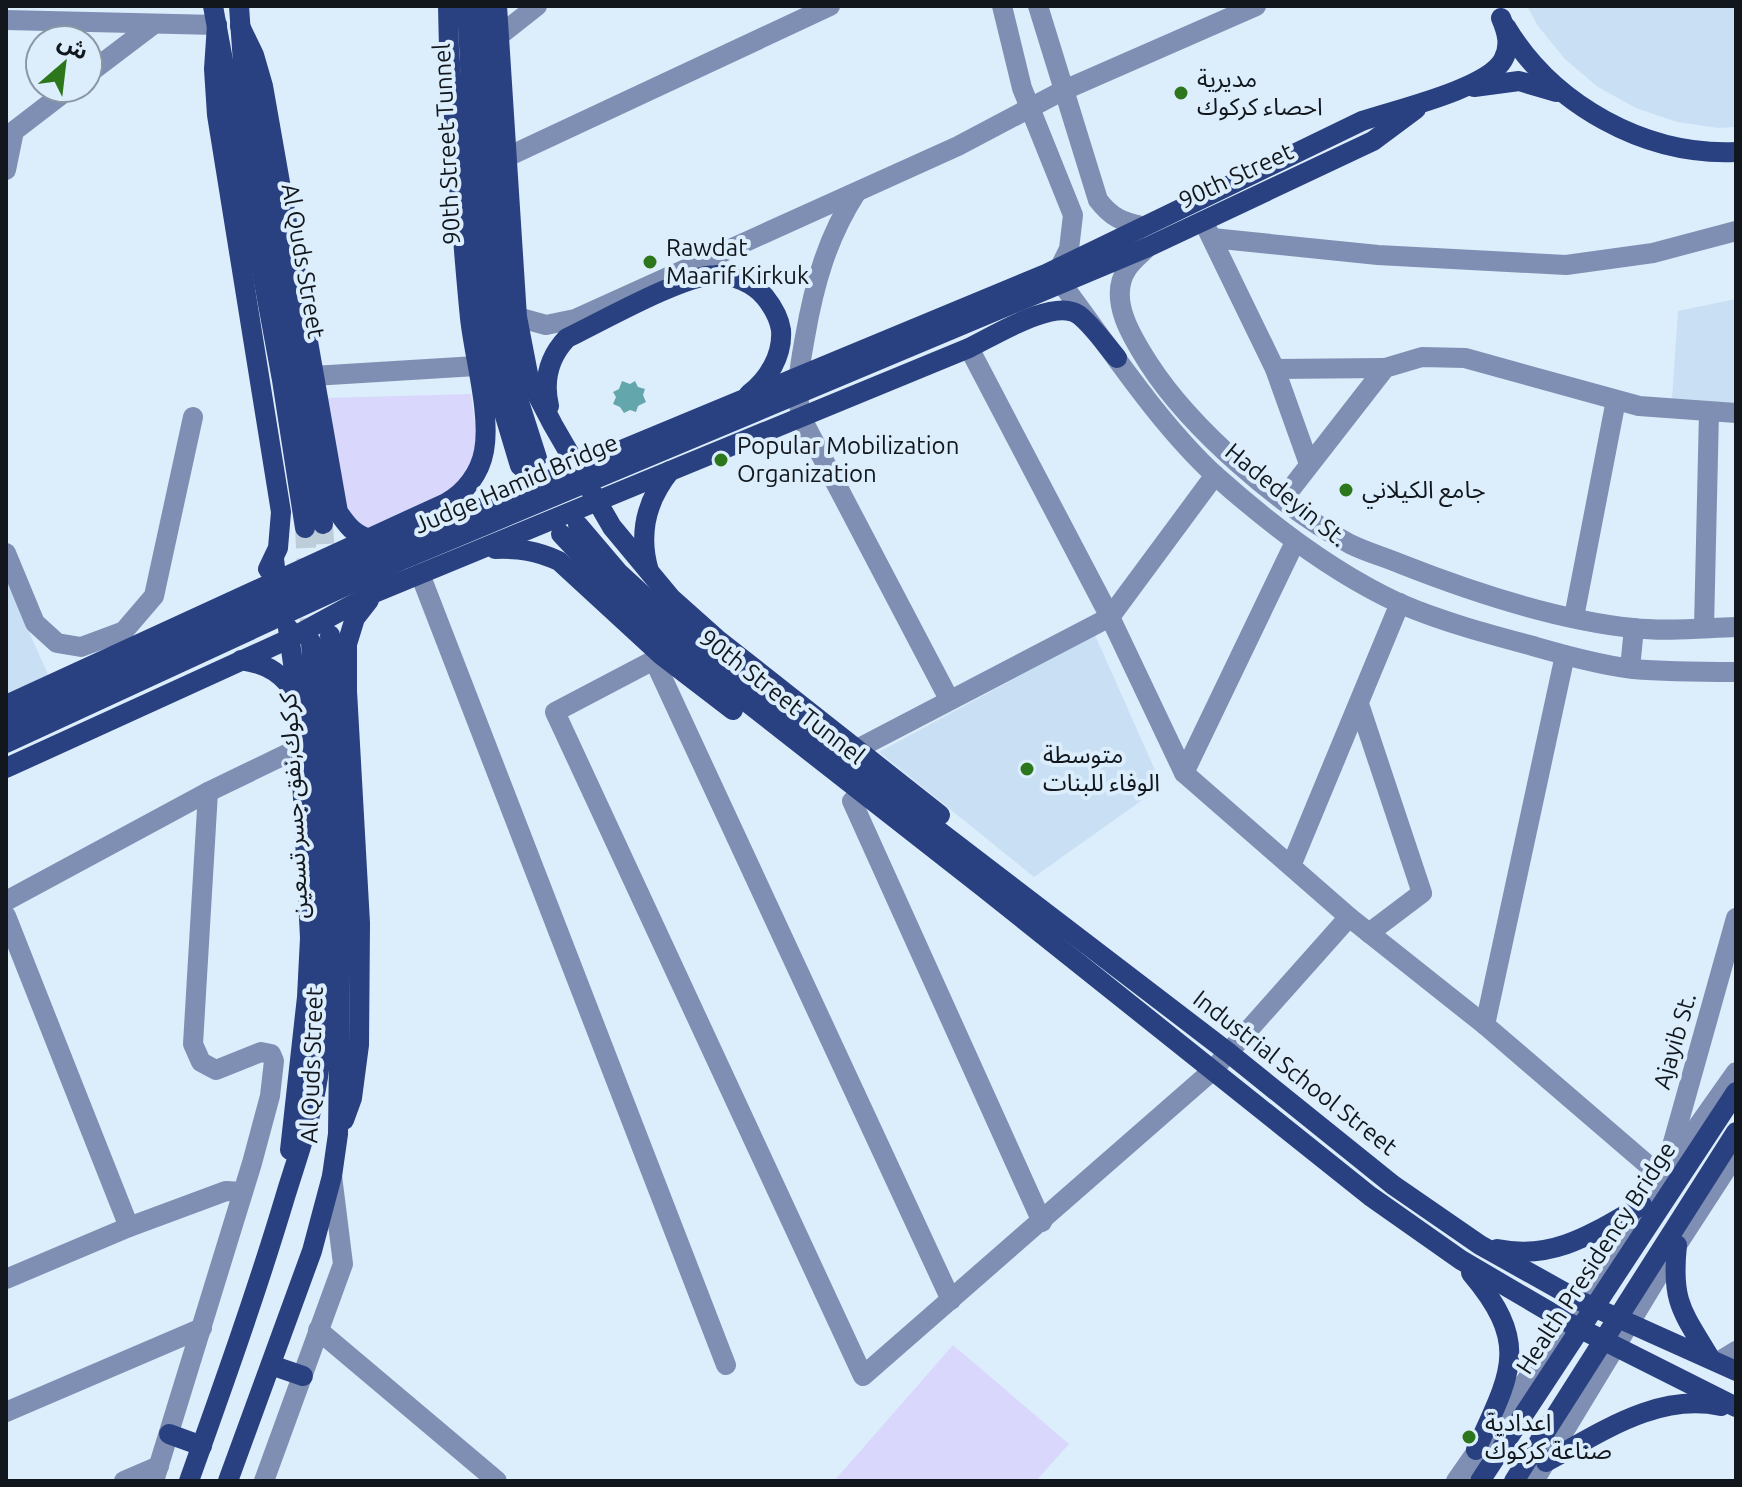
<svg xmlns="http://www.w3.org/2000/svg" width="1742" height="1487" viewBox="0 0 1742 1487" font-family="Ubuntu,'Noto Sans Arabic',sans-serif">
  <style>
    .built { fill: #c9e0f4 }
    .green { fill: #d9d8fc }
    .water { fill: #63a6ac }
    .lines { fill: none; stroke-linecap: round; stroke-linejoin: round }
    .major-tunnel { stroke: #becdda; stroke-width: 20; stroke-dasharray: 20 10; stroke-linecap: butt }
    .minor { stroke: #7e8fb3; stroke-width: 20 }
    .major { stroke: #294180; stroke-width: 20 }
    .poi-dot { fill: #2c771c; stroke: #dcedfc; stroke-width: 3 }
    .labels { text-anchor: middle; stroke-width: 8; stroke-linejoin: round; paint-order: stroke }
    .poi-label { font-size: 24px; fill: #11171c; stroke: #dcedfc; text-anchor: start }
    .street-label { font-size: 24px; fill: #11171c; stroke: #dcedfc }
  </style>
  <rect width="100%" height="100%" fill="#dcedfc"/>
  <g class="built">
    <path d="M 1527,6 L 1736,6 L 1736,127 L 1719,128 L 1677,122 L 1636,108 L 1598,87 L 1565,59 L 1538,26 Z"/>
    <path d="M 1736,299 L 1736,403 L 1672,400 L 1678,311 Z"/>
    <path d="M 6,580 L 49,677 L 6,696 Z"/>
    <path d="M 1095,635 L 1162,786 L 1034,877 L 879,752 Z"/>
  </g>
  <g class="green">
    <path d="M 471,394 L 480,464 L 453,492 L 370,539 L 347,526 L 325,398 Z"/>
    <path d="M 953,1345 L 1069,1444 L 1036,1481 L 834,1481 Z"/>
  </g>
  <path class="water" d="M 622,381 L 630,384 L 635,381 L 638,387 L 645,389 L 643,395 L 646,402 L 638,406 L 636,412 L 630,410 L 624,413 L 620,407 L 613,404 L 616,397 L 613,392 L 619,389 Z"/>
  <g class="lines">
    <g class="major-tunnel">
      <path d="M 323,524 L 326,575"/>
      <path d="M 305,528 L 311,642"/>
    </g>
    <g class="minor">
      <path d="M 1002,6 L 1022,88 L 1073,215 L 1069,249 L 1060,267"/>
      <path d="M 1038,6 L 1098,200 C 1111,217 1122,222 1142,226"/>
      <path d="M 6,20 L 217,25"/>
      <path d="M 500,35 L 537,6"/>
      <path d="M 88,74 L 154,24"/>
      <path d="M 507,157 L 830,6"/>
      <path d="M 6,170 L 14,131 L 70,88"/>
      <path d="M 856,193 C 827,238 814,285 805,337 C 800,365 795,389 801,417 L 949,699"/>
      <path d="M 1208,231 L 1275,369 L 1309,464"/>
      <path d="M 1212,238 L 1378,255 L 1566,265 L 1653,253 L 1736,231"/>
      <path d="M 1148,247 C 1141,254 1132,261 1127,269 C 1107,299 1133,339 1149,364 C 1191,429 1281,507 1350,544 C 1366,552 1384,557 1401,564 C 1472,592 1557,620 1633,628 C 1667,632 1703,628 1736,627"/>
      <path d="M 1062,284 C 1110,348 1158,423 1217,477 C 1272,526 1333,573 1401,604 C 1443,622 1488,634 1533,646 C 1565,655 1600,665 1633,669 C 1668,672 1702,672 1736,672"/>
      <path d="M 517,317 L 546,325 L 575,319 L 958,146 L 1062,91 L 1256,6"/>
      <path d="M 969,348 L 1110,617 L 1184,773 L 1349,917 L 1485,1025 L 1663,1178 L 1736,918"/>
      <path d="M 1275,369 L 1385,368"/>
      <path d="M 313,376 L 476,366"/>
      <path d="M 1283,499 L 1385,368 L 1422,357 L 1465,358 L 1639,406 L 1736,413"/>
      <path d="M 6,553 L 35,623 L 57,643 L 81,647 L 124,631 L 154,596 L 193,417"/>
      <path d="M 420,574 L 726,1365"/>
      <path d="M 1574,617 L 1616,400"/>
      <path d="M 1704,628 L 1709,412"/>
      <path d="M 660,654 L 654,660 L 555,712 L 863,1376 L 1212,1071 L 1349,917"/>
      <path d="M 654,660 L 951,1300"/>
      <path d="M 1630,668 L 1634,628"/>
      <path d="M 1359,704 L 1422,893 L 1369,933"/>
      <path d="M 857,749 L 1110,617 L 1215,475"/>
      <path d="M 1184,773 L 1295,542"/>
      <path d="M 852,801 L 1042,1222"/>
      <path d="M 1291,866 L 1400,603"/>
      <path d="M 6,901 L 208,792 L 301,747"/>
      <path d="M 6,916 L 129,1227"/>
      <path d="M 1485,1025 L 1565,655"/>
      <path d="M 6,1279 L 129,1227 L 226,1191 L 243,1192"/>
      <path d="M 318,1330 L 497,1481"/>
      <path d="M 1718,1362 L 1736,1351"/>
      <path d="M 6,1412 L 202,1328"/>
      <path d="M 124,1481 L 159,1466"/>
      <path d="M 154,1481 L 252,1163 L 270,1096 L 274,1061 L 271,1054 L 261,1052 L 216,1070 L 201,1062 L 193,1044 L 208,792"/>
      <path d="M 264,1481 L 343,1264 L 332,1176"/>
      <path d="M 1456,1481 L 1567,1322 L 1642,1205 L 1736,1072"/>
      <path d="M 1534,1481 L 1677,1245 L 1736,1154"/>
    </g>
    <g class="major">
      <path d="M 213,6 L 282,380 L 305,528"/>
      <path d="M 239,6 L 244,77 L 323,524"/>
      <path d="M 467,6 L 481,280 L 496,386 L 520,466"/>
      <path d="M 482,6 L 503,327 L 513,383 L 537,458"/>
      <path d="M 497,6 L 517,317 L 529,379 L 553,425 L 612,527 L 671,598 L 717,639 L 940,815"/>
      <path d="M 217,25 L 214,69 L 217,115 L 281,512 L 278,548 L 268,569"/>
      <path d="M 240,26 L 254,55 L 263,86 L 338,512 C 347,525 354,535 370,539"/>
      <path d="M 1506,27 C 1553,105 1645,156 1736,152"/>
      <path d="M 1474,87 L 1519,81 L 1556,92"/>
      <path d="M 549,406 C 543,380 549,357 567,338 C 601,322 681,276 715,275 C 733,274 754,284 765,297 C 773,307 779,317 781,330 C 783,355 768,380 749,394"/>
      <path d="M 578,525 L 618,572 L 680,629 L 765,698 L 1229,1053 L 1393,1185 L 1480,1245 L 1580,1301 L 1736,1371"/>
      <path d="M 561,534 L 625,602 L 675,646 L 983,887 L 1370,1196 L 1461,1260 L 1567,1322 L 1736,1407"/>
      <path d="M 495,549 C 519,548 537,551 559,561 L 660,654 L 733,710"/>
      <path d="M 274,559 L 278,593"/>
      <path d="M 649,571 C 638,534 646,501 670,471"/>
      <path d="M 288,628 L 298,699 L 310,938 L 307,997 L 290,1150"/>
      <path d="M 241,660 C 268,664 284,674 298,698"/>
      <path d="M 6,705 L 446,503 C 465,493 480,473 484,451 C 491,414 474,356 470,318 C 461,228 456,139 449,49 L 448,6"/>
      <path d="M 6,725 L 397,543 L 1046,274 L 1362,121 C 1394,110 1487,89 1503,60 C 1511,46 1507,32 1501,18"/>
      <path d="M 6,743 L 404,559 L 1148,247 L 1373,141 L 1416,109"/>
      <path d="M 6,768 L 291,638 L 374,593 L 969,348 C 994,336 1055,297 1079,315 C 1093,326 1105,344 1117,358"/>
      <path d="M 344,1120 L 352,1098 L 359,1045 L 360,923 L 347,691 L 347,644 L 355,618 L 369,600"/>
      <path d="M 1677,1245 C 1671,1302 1682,1311 1710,1358"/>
      <path d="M 1497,1249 C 1554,1261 1595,1232 1642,1205"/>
      <path d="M 1471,1273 C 1531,1344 1511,1373 1476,1450"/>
      <path d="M 271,1365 L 303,1376"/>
      <path d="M 169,1434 L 202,1446"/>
      <path d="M 1546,1462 C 1599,1434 1657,1392 1721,1406"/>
      <path d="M 189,1481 C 223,1386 257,1291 286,1194 C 298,1155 312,1117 318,1077 C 339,934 319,786 311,642"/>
      <path d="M 228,1481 L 312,1251 L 332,1176 L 338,1134 L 341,896 L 330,635"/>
      <path d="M 1480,1481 L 1736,1092"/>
      <path d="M 1514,1481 L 1736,1132"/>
    </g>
  </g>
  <g class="poi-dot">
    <circle cx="1181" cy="93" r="8"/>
    <circle cx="650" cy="262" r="8"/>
    <circle cx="721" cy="460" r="8"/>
    <circle cx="1346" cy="490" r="8"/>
    <circle cx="1027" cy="769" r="8"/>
    <circle cx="1469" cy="1437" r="8"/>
  </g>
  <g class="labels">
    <g class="poi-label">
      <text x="1197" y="87">مديرية<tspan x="1197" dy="28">احصاء كركوك</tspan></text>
      <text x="666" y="256">Rawdat<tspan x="666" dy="28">Maarif Kirkuk</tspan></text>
      <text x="737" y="454">Popular Mobilization<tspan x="737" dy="28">Organization</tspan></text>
      <text x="1362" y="498">جامع الكيلاني</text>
      <text x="1043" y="763">متوسطة<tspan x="1043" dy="28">الوفاء للبنات</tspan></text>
      <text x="1485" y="1431">اعدادية<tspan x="1485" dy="28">صناعة كركوك</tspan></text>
    </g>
    <g class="street-label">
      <text transform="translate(447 144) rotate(-93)" y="8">90th Street Tunnel</text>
      <text transform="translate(1236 176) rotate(-25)" y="8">90th Street</text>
      <text transform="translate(303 261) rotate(80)" y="8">Al Quds Street</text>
      <text transform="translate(516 484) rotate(-23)" y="8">Judge Hamid Bridge</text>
      <text transform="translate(1286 495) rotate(39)" y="8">Hadedeyin St.</text>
      <text transform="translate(782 697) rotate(38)" y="8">90th Street Tunnel</text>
      <text transform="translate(294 806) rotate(-93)" y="8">كركوك,نفق جسر تسعين</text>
      <text transform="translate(1675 1041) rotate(-74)" y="8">Ajayib St.</text>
      <text transform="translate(312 1065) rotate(-88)" y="8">Al Quds Street</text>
      <text transform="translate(1295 1073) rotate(38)" y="8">Industrial School Street</text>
      <text transform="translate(1596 1258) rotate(-57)" y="8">Health Presidency Bridge</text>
    </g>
  </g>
  <rect width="1742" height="1487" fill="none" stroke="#11171c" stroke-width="16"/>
  <g transform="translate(64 64) rotate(28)"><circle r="38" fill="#dcedfc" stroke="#8b97a2" stroke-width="2"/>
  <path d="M0-6L14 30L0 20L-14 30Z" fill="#2c771c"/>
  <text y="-12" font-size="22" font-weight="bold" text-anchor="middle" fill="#11171c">ش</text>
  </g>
</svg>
